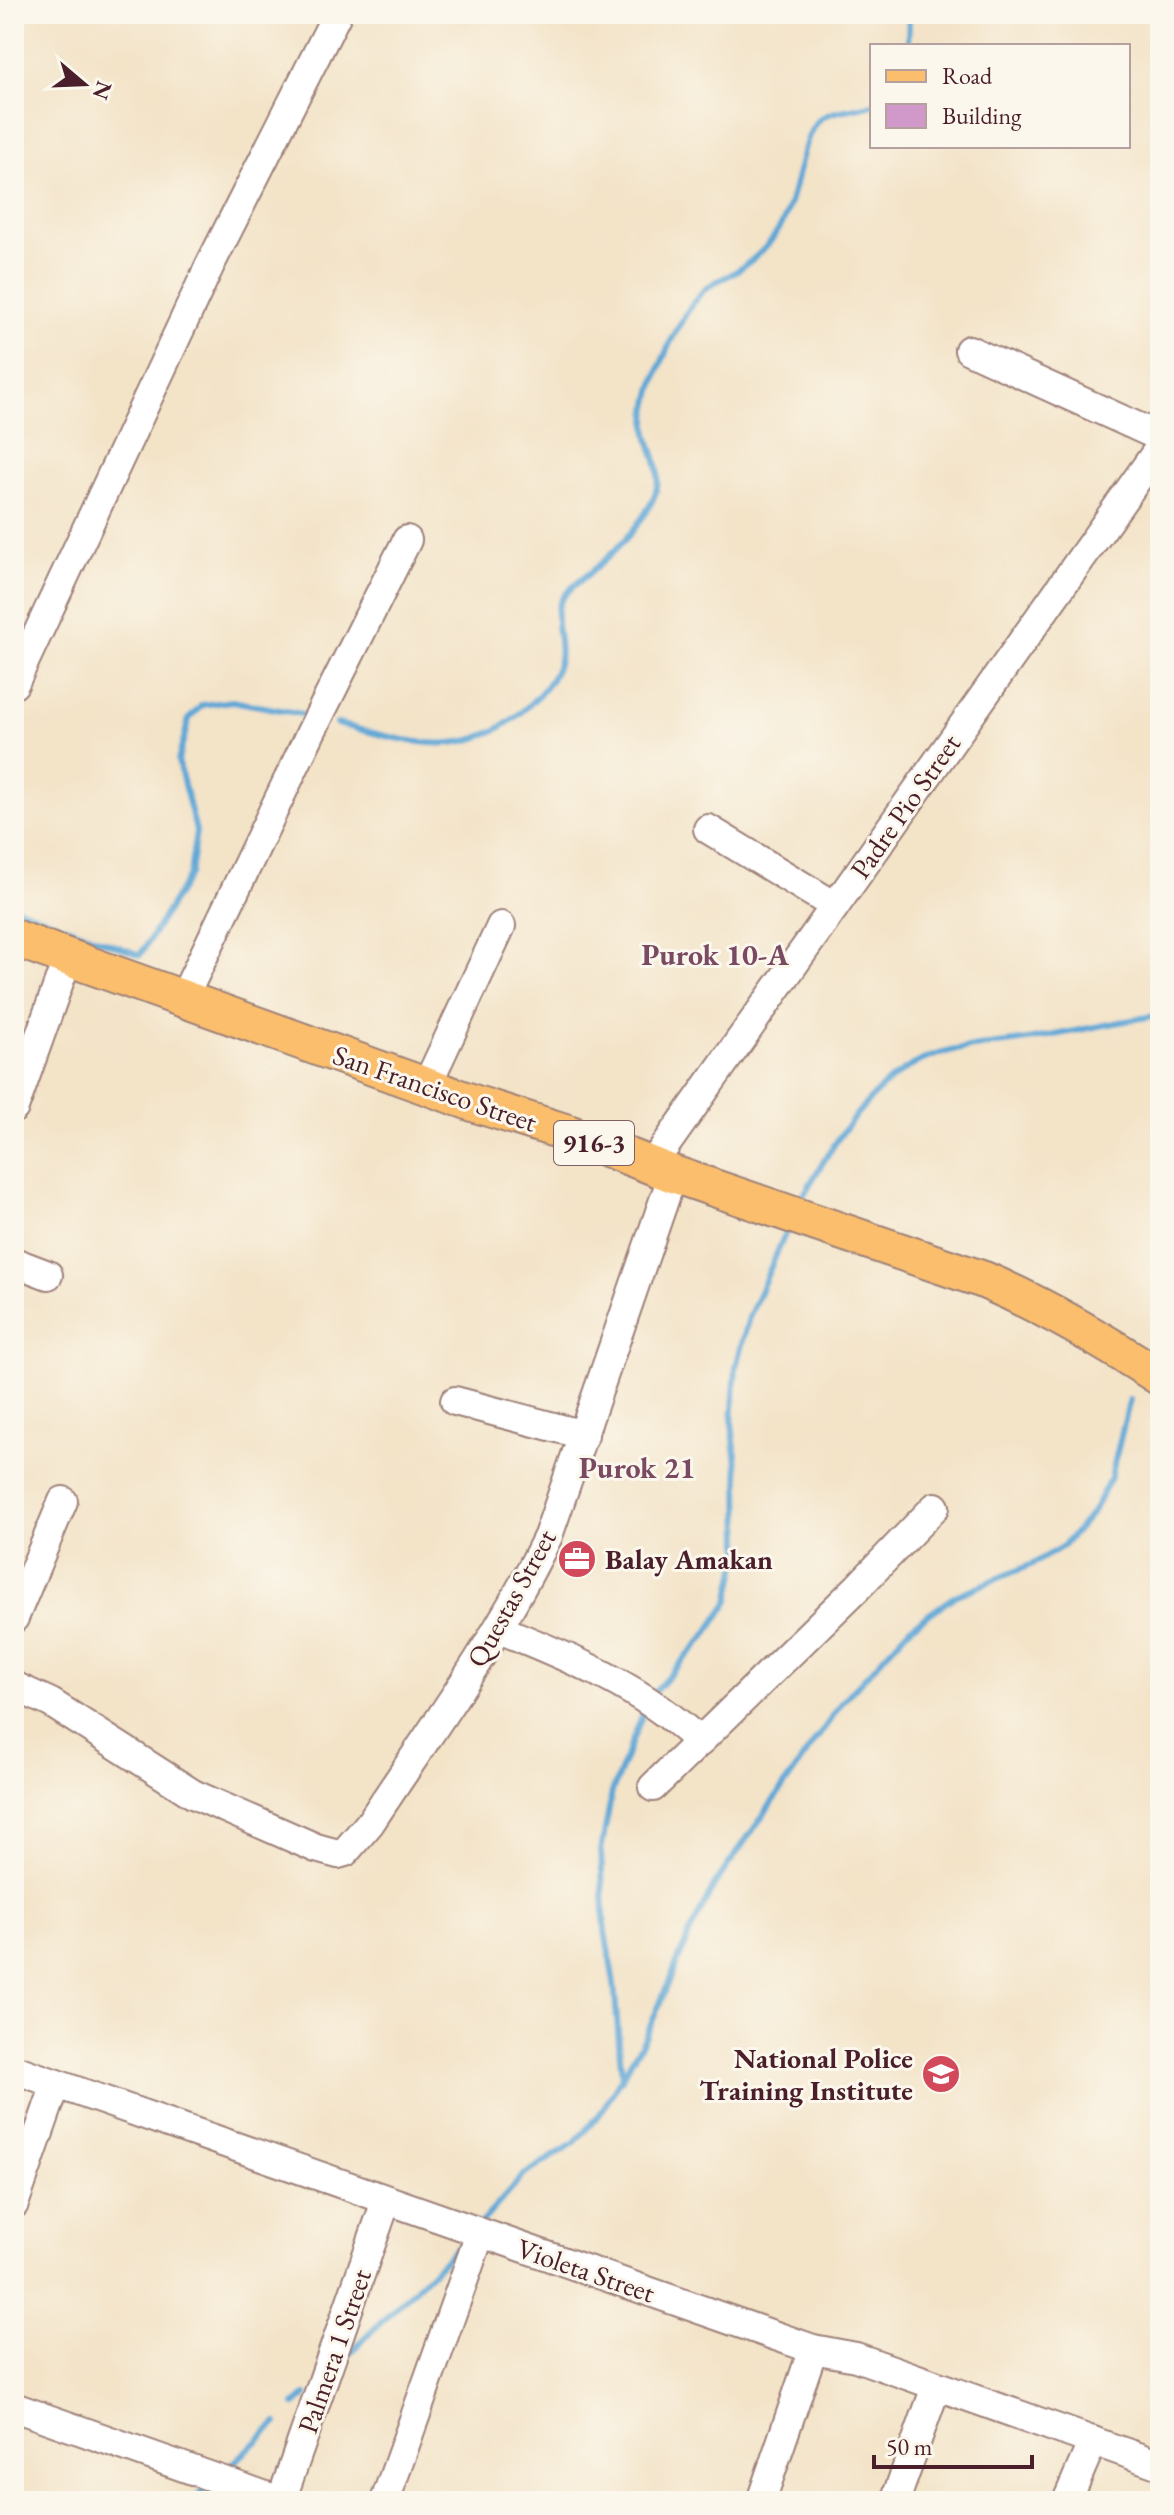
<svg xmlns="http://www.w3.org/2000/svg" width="1174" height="2515" viewBox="0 0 1174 2515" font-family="'EB Garamond',serif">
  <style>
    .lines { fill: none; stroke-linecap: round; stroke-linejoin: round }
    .stream { stroke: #60a7d6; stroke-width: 6 }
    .building { fill: #d199c9 }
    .minor-casing { stroke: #9e8179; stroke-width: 32 }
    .major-casing { stroke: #9e8179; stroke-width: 40 }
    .minor { stroke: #fff; stroke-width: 28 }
    .major { stroke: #fabe6d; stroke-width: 36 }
    .labels { text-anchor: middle; stroke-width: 6; stroke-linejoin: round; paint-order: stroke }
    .shield { fill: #fbf7ec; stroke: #7f6065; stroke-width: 2 }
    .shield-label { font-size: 26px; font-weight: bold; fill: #4a1f2b }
    .street-label { font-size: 28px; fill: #4a1f2b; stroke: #fbf7ec }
    .poi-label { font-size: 28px; font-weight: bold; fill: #4a1f2b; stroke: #fbf7ec; text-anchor: start }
    .neighbourhood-label { font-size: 30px; font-weight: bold; fill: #794a62; stroke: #fbf7ec }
  </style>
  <rect width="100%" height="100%" fill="#fbf7ec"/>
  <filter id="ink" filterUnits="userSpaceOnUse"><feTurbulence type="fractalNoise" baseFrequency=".0125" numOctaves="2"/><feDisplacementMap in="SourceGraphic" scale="16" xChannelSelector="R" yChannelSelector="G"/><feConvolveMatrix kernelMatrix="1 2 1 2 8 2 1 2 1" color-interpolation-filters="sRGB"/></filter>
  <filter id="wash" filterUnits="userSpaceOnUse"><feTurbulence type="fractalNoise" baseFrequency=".006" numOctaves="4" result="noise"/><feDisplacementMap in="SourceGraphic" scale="32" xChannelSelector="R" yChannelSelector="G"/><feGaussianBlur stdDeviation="1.8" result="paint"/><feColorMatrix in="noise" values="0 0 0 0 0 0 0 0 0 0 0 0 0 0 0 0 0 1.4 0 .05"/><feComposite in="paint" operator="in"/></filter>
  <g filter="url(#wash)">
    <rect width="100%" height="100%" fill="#f3e3c7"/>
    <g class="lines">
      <g class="stream">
        <path d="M 908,46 L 909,14"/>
        <path d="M 337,724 C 409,741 469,765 529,705 C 542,693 555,678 559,660 C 563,640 549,614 564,596 C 573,585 585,577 596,568 C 617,550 651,515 657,487 C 662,466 651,451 648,434 C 643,405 659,367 671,341 C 680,324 690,304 704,290 C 711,284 721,279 730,275 C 752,262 768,248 781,226 C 796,200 801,133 820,119 C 834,109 856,110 872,104"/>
        <path d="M 14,907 L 140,955 L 190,874 L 196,831 L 178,761 L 189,719 L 202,705 L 232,701 L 302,714"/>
        <path d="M 802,1198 C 829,1150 865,1090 915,1064 C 947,1046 992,1046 1028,1040 C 1072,1032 1116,1022 1160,1015"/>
        <path d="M 1153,1346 L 1160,1331"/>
        <path d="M 654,1692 L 704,1638 L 729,1601 L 740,1549 L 739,1481 L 732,1423 L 736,1367 L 749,1317 L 786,1232"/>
        <path d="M 622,2079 L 614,1983 L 605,1931 L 601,1851 L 612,1792 L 645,1708"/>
        <path d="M 480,2224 L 524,2175 L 574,2143 L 600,2114 L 646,2036 L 692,1928 L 715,1884 L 844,1700 L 911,1627 L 955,1596 L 1033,1564 L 1063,1546 L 1092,1513 L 1111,1477 L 1130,1399"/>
        <path d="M 342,2361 L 464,2240"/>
        <path d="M 295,2405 L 306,2395"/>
        <path d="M 227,2469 L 277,2423"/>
        <path d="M 193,2501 L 207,2487"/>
      </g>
    </g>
    <g id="blocks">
      <path class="building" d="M 570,1543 L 593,1553 L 584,1575 L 561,1565 Z"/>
    </g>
  </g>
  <g filter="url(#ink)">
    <use href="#blocks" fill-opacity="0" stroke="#9e8179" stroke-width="2"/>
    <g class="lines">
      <defs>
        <g id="minor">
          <path d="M 969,350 L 1160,437"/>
          <path d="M 14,684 L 210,265 L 337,14"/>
          <path d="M 708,829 L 835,906"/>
          <path d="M 183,999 L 311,732 L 407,540"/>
          <path d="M 427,1085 L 501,926"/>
          <path d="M 14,1108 L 68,957"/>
          <path d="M 651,1166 L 1160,447"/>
          <path d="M 14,1262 L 48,1275"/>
          <path d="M 455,1401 L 584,1435"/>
          <path d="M 14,1618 L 63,1501"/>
          <path d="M 499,1629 C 571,1658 642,1687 700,1742"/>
          <path d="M 14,1686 L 51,1703 L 193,1794 L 316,1848 L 338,1854 L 345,1852 L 370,1823 C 432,1729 499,1638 548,1536 L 673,1174"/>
          <path d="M 653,1787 L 857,1588 L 935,1507"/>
          <path d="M 14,2069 L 813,2349 L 856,2357 L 1160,2465"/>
          <path d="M 14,2204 L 56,2084"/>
          <path d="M 14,2407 L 280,2501"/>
          <path d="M 281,2501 L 386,2201"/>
          <path d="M 385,2501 L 480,2234"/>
          <path d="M 761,2501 L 813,2349"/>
          <path d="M 895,2501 L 936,2387"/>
          <path d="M 1067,2501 L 1093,2441"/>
        </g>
        <path id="major" d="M 14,938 L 476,1104 L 568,1133 L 673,1174 L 984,1280 C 1047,1307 1103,1341 1160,1377"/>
      </defs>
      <use href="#minor" class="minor-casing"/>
      <use href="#major" class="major-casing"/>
      <use href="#minor" class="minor"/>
      <use href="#major" class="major"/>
    </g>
  </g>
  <defs>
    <symbol id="office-disc" viewBox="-11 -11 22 22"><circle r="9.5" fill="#d1495b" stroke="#fbf7ec"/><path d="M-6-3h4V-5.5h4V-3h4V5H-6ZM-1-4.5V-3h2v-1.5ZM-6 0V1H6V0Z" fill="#fff"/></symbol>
    <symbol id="university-disc" viewBox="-11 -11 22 22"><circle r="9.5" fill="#d1495b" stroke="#fbf7ec"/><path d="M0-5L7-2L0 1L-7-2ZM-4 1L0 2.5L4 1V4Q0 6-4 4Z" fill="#fff"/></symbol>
  </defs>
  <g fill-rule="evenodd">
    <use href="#office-disc" x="555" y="1537" width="44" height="44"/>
    <use href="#university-disc" x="919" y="2052" width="44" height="44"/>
  </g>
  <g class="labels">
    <rect class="shield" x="554" y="1121" width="80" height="44" rx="6"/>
    <g class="shield-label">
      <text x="594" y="1152">916-3</text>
    </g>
    <g class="street-label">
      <text transform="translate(905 806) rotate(-55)" y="10">Padre Pio Street</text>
      <text transform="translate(435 1088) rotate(19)" y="10">San Francisco Street</text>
      <text transform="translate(511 1598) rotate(-61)" y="10">Questas Street</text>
      <text transform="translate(586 2270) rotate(19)" y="10">Violeta Street</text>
      <text transform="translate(334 2351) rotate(-71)" y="10">Palmera 1 Street</text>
    </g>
    <g class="poi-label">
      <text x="605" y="1569">Balay Amakan</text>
      <text x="913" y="2068" text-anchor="end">National Police<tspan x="913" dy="32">Training Institute</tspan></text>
    </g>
    <g class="neighbourhood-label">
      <text x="715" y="965">Purok 10-A</text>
      <text x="637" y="1478">Purok 21</text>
    </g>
  </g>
  <rect width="1174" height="2515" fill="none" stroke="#fbf7ec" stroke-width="48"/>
  <rect x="870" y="44" width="260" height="104" fill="#fbf7ec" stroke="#b4a19f" stroke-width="2"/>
  <rect x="886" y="70" width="40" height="12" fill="#fabe6d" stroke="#b4a19f" stroke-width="2"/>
  <text x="942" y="84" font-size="24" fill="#4a1f2b">Road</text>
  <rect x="886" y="104" width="40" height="24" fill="#d199c9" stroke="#b4a19f" stroke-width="2"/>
  <text x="942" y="124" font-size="24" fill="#4a1f2b">Building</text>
  <g transform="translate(84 84) rotate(109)" stroke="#fbf7ec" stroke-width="6" paint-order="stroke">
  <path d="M0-6L14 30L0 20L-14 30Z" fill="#4a1f2b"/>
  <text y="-12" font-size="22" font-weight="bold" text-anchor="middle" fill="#4a1f2b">N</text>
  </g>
  <path d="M874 2455v12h158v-12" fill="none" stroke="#4a1f2b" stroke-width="4"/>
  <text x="886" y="2455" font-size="24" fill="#4a1f2b" stroke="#fbf7ec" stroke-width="6" paint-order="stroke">50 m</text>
</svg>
